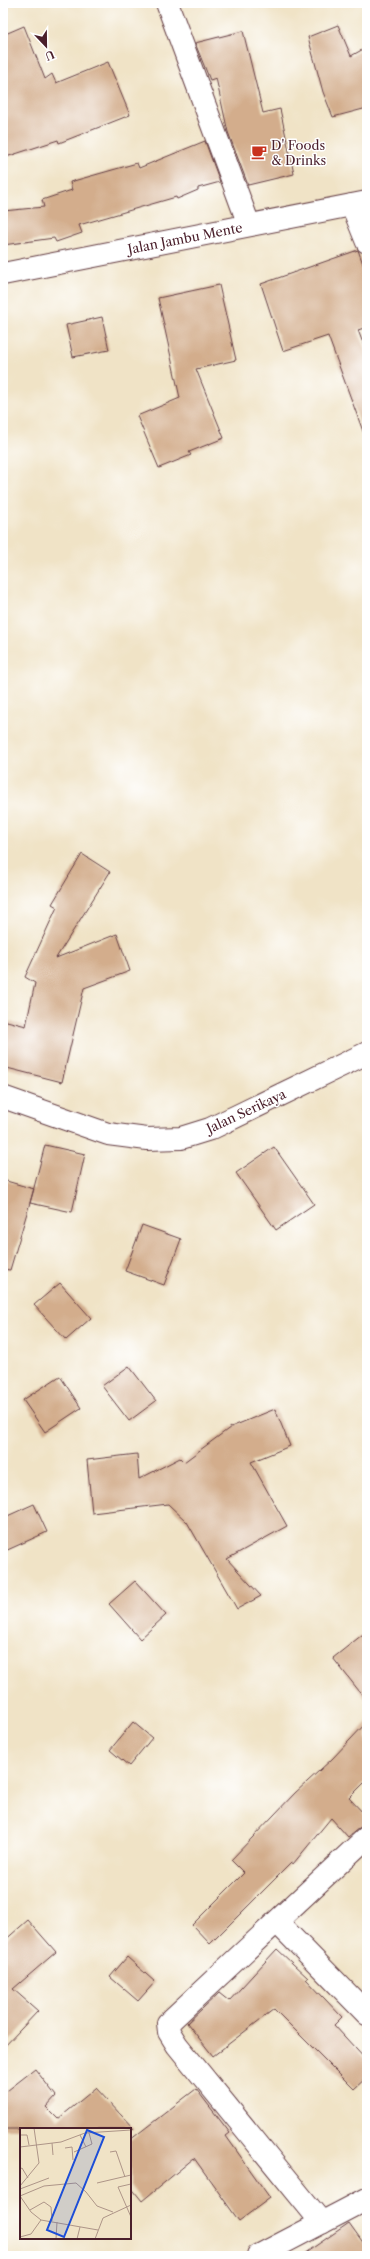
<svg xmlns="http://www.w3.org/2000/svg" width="370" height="2259" font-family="'Libre Caslon Text',serif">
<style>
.building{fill:#d3ad8c}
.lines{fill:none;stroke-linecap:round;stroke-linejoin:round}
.street-casing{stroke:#633c42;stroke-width:24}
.secondary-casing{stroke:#633c42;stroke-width:24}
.street{stroke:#fff;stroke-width:22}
.secondary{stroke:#fff;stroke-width:22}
.labels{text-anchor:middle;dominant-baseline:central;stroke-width:3;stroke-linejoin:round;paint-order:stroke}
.poi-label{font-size:13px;fill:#4a1f2b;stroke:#fff;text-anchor:start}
.street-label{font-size:13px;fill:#4a1f2b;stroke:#fff}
.inset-road{fill:none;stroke:#ae9588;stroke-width:1}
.view{fill:#1d4ed8;fill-opacity:0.15;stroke:#1d4ed8;stroke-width:2}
.inset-edge{fill:none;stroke:#4a1f2b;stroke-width:2}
</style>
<rect width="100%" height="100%" fill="#fff"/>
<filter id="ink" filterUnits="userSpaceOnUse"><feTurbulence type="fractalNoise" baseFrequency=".025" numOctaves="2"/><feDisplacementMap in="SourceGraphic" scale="8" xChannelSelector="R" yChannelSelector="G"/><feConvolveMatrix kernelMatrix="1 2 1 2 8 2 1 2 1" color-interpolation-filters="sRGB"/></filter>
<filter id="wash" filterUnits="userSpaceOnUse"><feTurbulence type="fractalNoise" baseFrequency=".012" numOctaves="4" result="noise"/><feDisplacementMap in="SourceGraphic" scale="16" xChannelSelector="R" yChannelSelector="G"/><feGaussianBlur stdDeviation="0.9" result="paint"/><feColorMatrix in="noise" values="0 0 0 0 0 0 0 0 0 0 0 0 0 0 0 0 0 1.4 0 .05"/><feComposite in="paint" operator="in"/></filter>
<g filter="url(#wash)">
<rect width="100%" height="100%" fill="#f0e3c6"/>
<g id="blocks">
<path class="building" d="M338,25L351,56L367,47V108L333,117L323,92L308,37Z
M24,26L45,79L52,74L56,83L108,62L130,115L59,143L58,140L3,158V35Z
M243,31L263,113L280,109L294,174L248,185L228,132L216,78L210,80L195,43Z
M205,141L220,182L198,188V190L177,199L176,197L79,225L82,233L56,242L54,238L3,245V211L44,207L42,200L72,190L70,182L137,163L139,168Z
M358,250L367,275V327L358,330L367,354V434H364L328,336L283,351L261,284Z
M219,285L236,360L196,369L224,438L189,452L191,455L159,468L137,416L180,398L158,298Z
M102,317L109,350L73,357L66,325Z
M82,854L110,872L56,958L117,934L130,971L84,988L62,1082L3,1067V1020L26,1026L35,983L25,977L57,907L52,904Z
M45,1145L85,1154L72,1212L30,1203Z
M274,1147L314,1204L276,1230L236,1173Z
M3,1180L34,1189L10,1270L3,1269Z
M142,1225L181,1239L164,1285L125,1271Z
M60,1283L91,1318L66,1340L34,1305Z
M129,1366L156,1401L129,1421L102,1386Z
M60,1376L81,1408L45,1432L23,1400Z
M275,1409L290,1446L251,1462L287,1526L227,1559L261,1596L237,1609L187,1522L168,1504L92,1513L87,1460L137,1454L139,1479L180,1458L184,1462L231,1427Z
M34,1504L47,1532L3,1552V1518Z
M135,1581L166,1615L140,1639L109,1604Z
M367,1631V1701L333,1658Z
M133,1722L152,1738L129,1766L110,1750Z
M367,1722V1780L349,1798L367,1817V1825L359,1828L348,1837L331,1818L293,1864L291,1863L210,1944L192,1925L244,1873L231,1860L295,1793L332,1759Z
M28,1920L56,1952L13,1989L38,2011L3,2048V1942Z
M277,1949L308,1978L306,1979L342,2017L334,2025L367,2061V2077L354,2089L274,2009L213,2056L187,2023L219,1993L229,2001Z
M127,1957L155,1982L138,2001L110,1977Z
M35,2069L56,2096L46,2107L58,2119L96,2088L134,2129H3V2094Z
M196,2089L230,2133L226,2136L270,2198L239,2221L194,2158L142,2201L130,2186V2140Z
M349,2223L367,2248V2256H301Z"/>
</g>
</g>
<g filter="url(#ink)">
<use href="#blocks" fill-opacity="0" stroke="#633c42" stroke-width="1"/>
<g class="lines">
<defs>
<path id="street" d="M167,3L249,225
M352,205L367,242
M3,1097L108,1134L147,1139L181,1138L210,1129L367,1053
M277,1922L367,2014
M322,2223L177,2045L169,2032L168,2023L367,1837
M258,2256L367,2199"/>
<path id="secondary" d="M3,274L367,202"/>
</defs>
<use href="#street" class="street-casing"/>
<use href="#secondary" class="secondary-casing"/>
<use href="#street" class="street"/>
<use href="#secondary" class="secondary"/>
</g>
</g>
<defs>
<symbol id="cafe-bare" viewBox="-9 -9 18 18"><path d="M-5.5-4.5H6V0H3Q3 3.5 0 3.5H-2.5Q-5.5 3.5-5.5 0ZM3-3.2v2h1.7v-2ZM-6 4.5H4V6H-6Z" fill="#c8321e" stroke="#fff" stroke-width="2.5" paint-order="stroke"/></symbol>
</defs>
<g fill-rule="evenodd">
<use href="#cafe-bare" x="248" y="141" width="22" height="22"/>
</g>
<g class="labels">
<g class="poi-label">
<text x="271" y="145">D' Foods<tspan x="271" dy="15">&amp; Drinks</tspan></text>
</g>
<g class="street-label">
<text transform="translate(185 238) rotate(-11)">Jalan Jambu Mente</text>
<text transform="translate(246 1111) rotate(-25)">Jalan Serikaya</text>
</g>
</g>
<g transform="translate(20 2128)">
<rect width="111" height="111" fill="#f0e3c6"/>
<path class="inset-road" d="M0,7H7L9,17M60,7L66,19M32,15L33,27M0,19L41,14L65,5L111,2M45,20L52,19L53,32M54,24L72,16L69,5M90,24L96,23L105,49M0,41L2,40L8,50M77,55L111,47M111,56L98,59L111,89M0,58L19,35L14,0M0,61L29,50M0,68L24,58L56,55L66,64L77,78L93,84M0,68L11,84L21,92L78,102M10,82L24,74L31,79L32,93M0,109L11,106L21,92M36,111L37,94M57,111L60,99M75,111L83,90L111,77"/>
<path class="view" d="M67,2L84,9L44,109L27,102Z"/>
<rect width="111" height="111" class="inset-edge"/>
</g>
<rect width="370" height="2259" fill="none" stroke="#fff" stroke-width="16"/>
<g transform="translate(46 46) rotate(158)" stroke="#ffffff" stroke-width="3" paint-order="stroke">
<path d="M0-3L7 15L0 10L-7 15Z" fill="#4a1f2b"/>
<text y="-6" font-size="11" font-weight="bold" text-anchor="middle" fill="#4a1f2b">U</text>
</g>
</svg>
